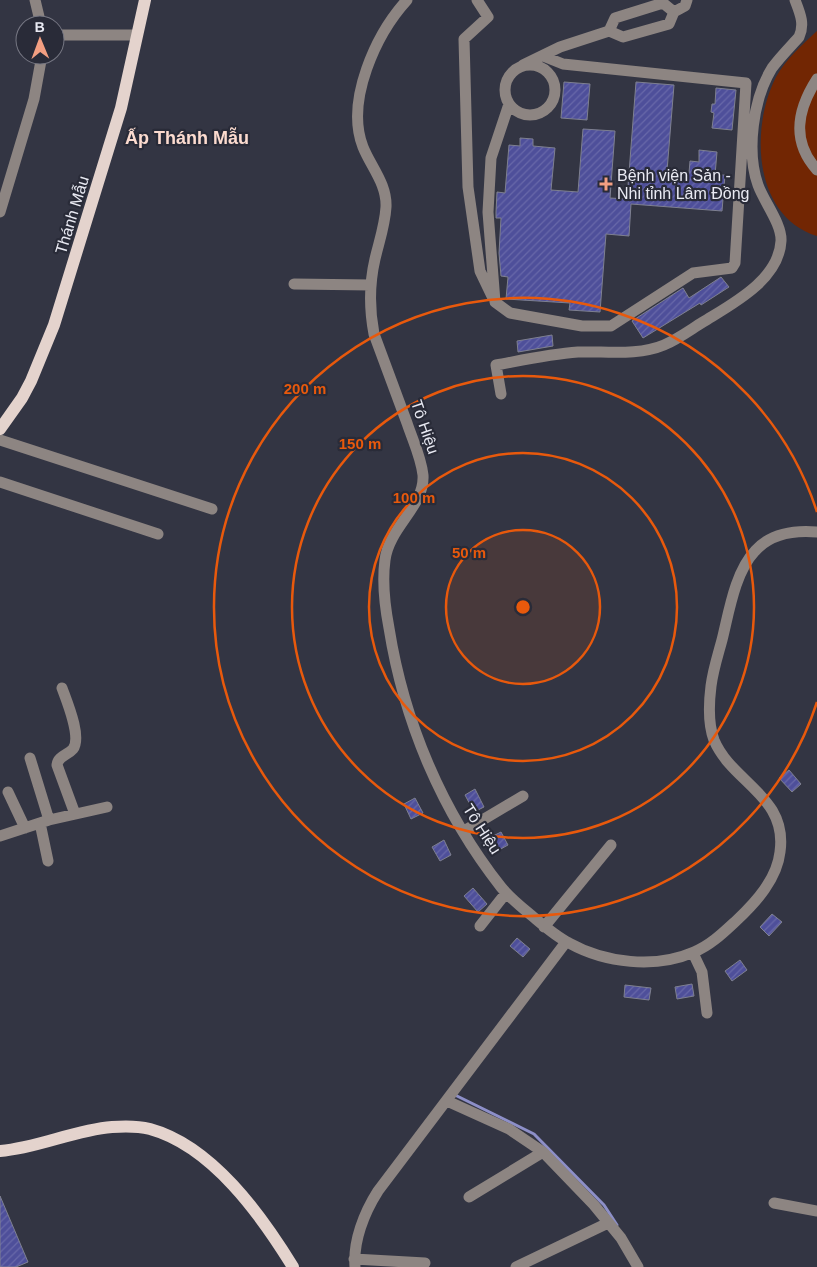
<svg xmlns="http://www.w3.org/2000/svg" width="817" height="1267" font-family="Arial,sans-serif">
<style>
.green{fill:#722603}
.lines{fill:none;stroke-linecap:round;stroke-linejoin:round}
.stream{stroke:#8d8fc8;stroke-width:3}
.building{fill:url(#building-hatch);stroke:#7e8090}
.minor{stroke:#8d8582;stroke-width:11}
.major{stroke:#e4d3cd;stroke-width:12}
.ring{fill:none;stroke:#e8590c;stroke-width:2.5}
.poi-dot{fill:#f39f82;stroke:#292b38;stroke-width:2}
.labels{text-anchor:middle;dominant-baseline:central;stroke-width:4.5;stroke-linejoin:round;paint-order:stroke}
.poi-label{font-size:16px;fill:#e9eaf3;stroke:#292b38;text-anchor:start}
.street-label{font-size:16px;fill:#e9eaf3;stroke:#292b38}
.neighbourhood-label{font-size:18px;font-weight:bold;fill:#fcdbcf;stroke:#292b38}
.centre{fill:#e8590c;stroke:#292b38;stroke-width:2.5}
.ring-label{font-size:15px;text-anchor:middle;font-weight:bold;fill:#e8590c;stroke:#292b38;stroke-width:4.5;stroke-linejoin:round;paint-order:stroke}
</style>
<defs>
<pattern id="building-hatch" width="6" height="6" patternUnits="userSpaceOnUse" patternTransform="scale(1.25)"><rect width="6" height="6" fill="#4e4f9a"/><path d="M-1 1l2-2M0 6l6-6M5 7l2-2" fill="none" stroke="#6868a9"/></pattern>
</defs>
<rect width="100%" height="100%" fill="#333543"/>
<path class="green" d="M817,31V236C753,216 750,128 776,77C786,59 802,45 817,31Z"/>
<g class="lines">
<path class="stream" d="M453,1094L534,1134L604,1205L617,1225"/>
</g>
<path class="building" d="M564,82L590,84L587,120L561,118Z
M636,82L674,85L667,171L689,173L690,161L699,162V150L717,152L715,175H725L722,211L631,204L629,236L606,234L600,312L569,310L570,303L506,299L508,277L501,276L499,253L501,218H496V212L497,192L505,193L509,145L520,146V138L533,139V146L555,148L551,190L578,192L583,129L615,131L610,198L627,199Z
M716,88L736,90L732,130L712,128L714,113L711,112L712,104H715Z
M721,277L729,287L701,305L700,303L643,338L632,321L683,288L689,298Z
M552,335L553,346L518,352L517,341Z
M789,770L801,784L792,792L779,778Z
M475,789L484,807L474,812L465,795Z
M415,798L423,813L411,819L404,804Z
M501,832L508,845L499,850L491,837Z
M444,840L451,855L440,861L432,847Z
M473,888L487,904L478,912L464,896Z
M772,914L782,922L769,936L760,927Z
M517,938L530,949L523,957L510,946Z
M740,960L747,970L732,981L725,971Z
M692,984L694,996L677,999L675,987Z
M625,985L651,988L649,1000L624,997Z
M0,1196L28,1262L16,1267H0Z"/>
<g class="lines">
<path class="minor" d="M35,0L41,25
M407,0C376,34 345,101 363,147C371,167 387,184 386,207C385,225 379,242 375,259C369,285 369,308 374,334C385,364 396,394 407,423C413,441 421,457 423,475C425,506 389,527 385,560C382,582 385,607 389,628C404,722 442,812 501,887C510,898 520,906 531,915C543,925 555,936 569,943C605,963 655,969 694,952C711,945 724,932 737,920C756,902 777,879 780,852C788,796 732,783 714,740C708,724 709,702 711,686C713,670 718,655 722,640C729,612 735,572 755,551C771,533 794,530 817,532
M477,0L488,17L464,39L468,187L480,271L492,296
M609,31L615,18L663,3L674,12
M55,35H137
M505 90a25 25 0 1 1 50 0a25 25 0 1 1-50 0Z
M523,65L560,47L609,31L623,37L669,24L674,12L685,6L687,0
M817,79C797,110 791,141 817,170
M509,104L491,158L488,212L495,302L510,313L582,326H611L693,273L732,268L735,263L746,83L563,64L543,56
M0,212L34,99L42,55
M294,284L371,285
M501,394L496,365C523,360 550,354 578,352C605,351 638,356 664,345C678,339 690,330 703,322C732,304 779,280 781,241C782,224 764,202 758,185C746,151 753,99 772,68C780,57 790,47 799,37C805,24 800,13 795,0
M0,440L212,509
M0,482L158,534
M62,688C67,702 82,737 73,749C68,755 58,756 57,765L75,814
M30,758L49,820
M8,792L25,828
M40,823L48,861
M464,831L523,796
M0,836L49,820L107,807
M480,926L506,893
M544,927L611,845
M693,953L702,972L707,1013
M447,1101L509,1129L543,1152L594,1205L621,1238L638,1267
M469,1197L543,1152
M774,1203L817,1211
M354,1259L425,1263
M355,1267C353,1241 364,1213 378,1191L566,942
M516,1267L608,1223"/>
<path class="major" d="M0,429L22,398L31,381L54,325L121,108L145,0
M0,1151C38,1148 74,1130 112,1127C124,1126 138,1126 150,1129C212,1146 261,1215 293,1267"/>
</g>
<circle cx="523" cy="607" r="77" fill="#e8590c" fill-opacity=".12"/>
<g class="ring">
<circle cx="523" cy="607" r="77"/>
<circle cx="523" cy="607" r="154"/>
<circle cx="523" cy="607" r="231"/>
<path d="M817 702A309 309 0 1 1 817 512"/>
</g>
<path class="poi-dot" d="M603.5 176.5h5v5h5v5h-5v5h-5v-5h-5v-5h5z"/>
<g class="labels">
<g class="poi-label">
<text x="617" y="175">Bệnh viện Sản -<tspan x="617" dy="18">Nhi tỉnh Lâm Đồng</tspan></text>
</g>
<g class="street-label">
<text transform="translate(72 215) rotate(-73)">Thánh Mẫu</text>
<text transform="translate(425 427) rotate(71)">Tô Hiệu</text>
<text transform="translate(482 829) rotate(57)">Tô Hiệu</text>
</g>
<g class="neighbourhood-label">
<text x="187" y="138">Ấp Thánh Mẫu</text>
</g>
</g>
<circle cx="523" cy="607" r="8" class="centre"/>
<g class="ring-label">
<text x="305" y="394">200 m</text>
<text x="360" y="449">150 m</text>
<text x="414" y="503">100 m</text>
<text x="469" y="558">50 m</text>
</g>
<g transform="translate(40 40) rotate(359)"><circle r="24" fill="#292b38" stroke="#767783"/>
<path d="M0-4L9 19L0 12L-9 19Z" fill="#f39f82"/>
<text y="-8" font-size="14" font-weight="bold" text-anchor="middle" fill="#e9eaf3">B</text>
</g>
</svg>
